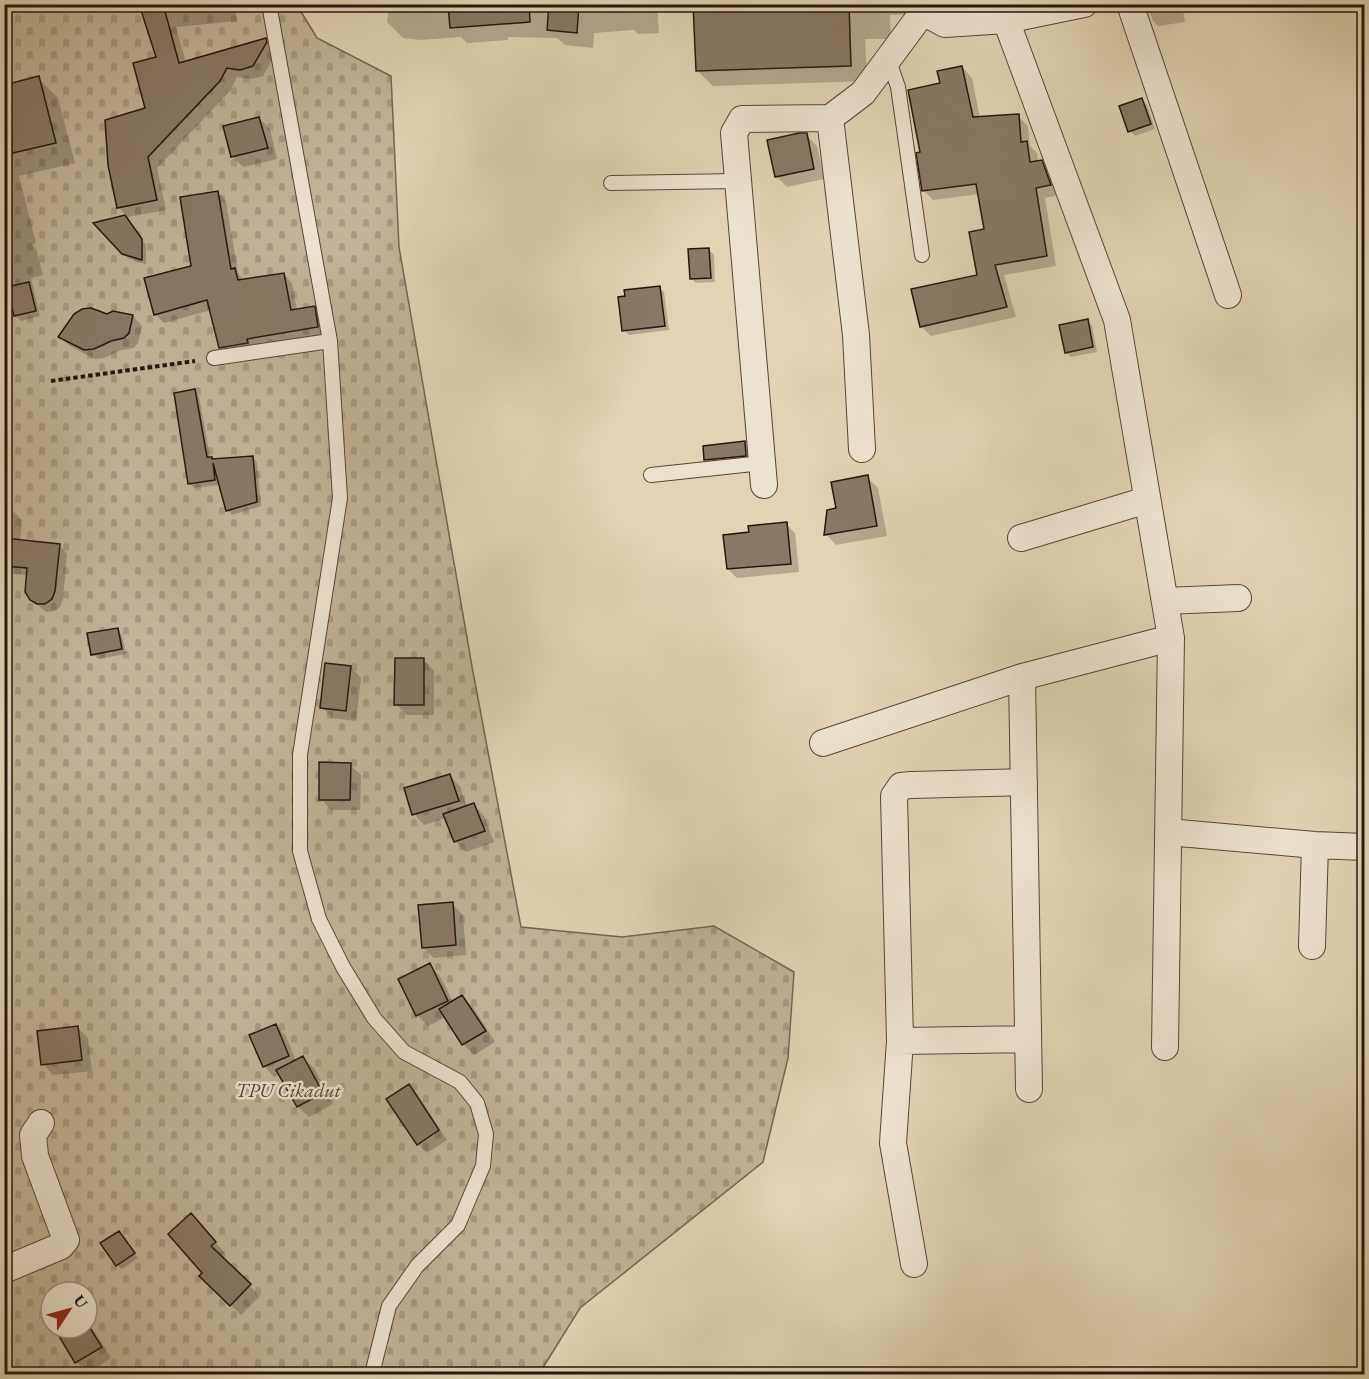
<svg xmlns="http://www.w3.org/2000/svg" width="1369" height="1379" font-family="'EB Garamond',serif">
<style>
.cemetery{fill:url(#cemetery-stones);stroke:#746552;stroke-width:1.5;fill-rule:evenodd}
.shadow{fill:#0003}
.building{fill:#887964;stroke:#27160e;stroke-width:1.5}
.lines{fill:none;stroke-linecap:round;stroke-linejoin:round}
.service-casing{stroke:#564637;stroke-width:16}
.minor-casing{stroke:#564637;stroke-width:28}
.path{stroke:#27160e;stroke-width:4;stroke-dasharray:4.5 3;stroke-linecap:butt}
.service{stroke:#ece3ce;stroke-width:14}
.minor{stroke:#ece3ce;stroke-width:26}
.labels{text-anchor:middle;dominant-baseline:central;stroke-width:5;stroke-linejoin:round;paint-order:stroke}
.park-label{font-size:20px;font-style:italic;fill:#554537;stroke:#ece3ce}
</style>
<defs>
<pattern id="cemetery-stones" width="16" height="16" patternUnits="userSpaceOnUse" patternTransform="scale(1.5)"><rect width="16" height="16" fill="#c1b497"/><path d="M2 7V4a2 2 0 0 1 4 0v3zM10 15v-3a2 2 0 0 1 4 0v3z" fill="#a69a81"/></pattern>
</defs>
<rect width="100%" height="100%" fill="#e1d4b3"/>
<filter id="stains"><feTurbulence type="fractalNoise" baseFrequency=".00333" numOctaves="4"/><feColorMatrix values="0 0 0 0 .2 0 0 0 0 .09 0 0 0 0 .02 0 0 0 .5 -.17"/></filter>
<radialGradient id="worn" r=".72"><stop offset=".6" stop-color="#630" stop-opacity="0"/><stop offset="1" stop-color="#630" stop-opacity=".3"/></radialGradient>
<path class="cemetery" d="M5,5H297L317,38L391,76L399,247L473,672L521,927L622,937L714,926L794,972L788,1058L763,1162L580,1308L539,1374H5ZM51,1292H87V1328H51Z"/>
<path class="shadow" d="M141,4H235L237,21L176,27L186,63L266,40L276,53L263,76L251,79L237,77L230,91L157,168L166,210L128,217L118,207L146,109L158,58Z
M389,4H657L659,33L638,34L634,30L594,33L593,48L565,45L557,38L508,37V40L467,43L461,37L420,40L403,38L387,22Z
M695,4H911L912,14L890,15L891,39H865L867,81L713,86L697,70Z
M949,4H979L955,10Z
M1147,4H1182L1185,22L1158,26L1153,21Z
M962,67L972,78L980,118L1018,116L1028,126L1030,146L1037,153L1038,162L1041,161L1051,171L1060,195L1045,198L1056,266L1004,275L1016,317L931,336L921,326L978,276L986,230L980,194L933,200L923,190L922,154L941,85Z
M38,78L58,98L75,163L19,176L36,243L32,245L36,249L43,275L31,278L40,316L21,321L16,316L8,282L4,283V86Z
M1142,100L1147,105L1155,129L1135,136L1130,131Z
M259,118L270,129L277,159L243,167L233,157L225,127Z
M806,135L817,146L824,179L787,187L776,176Z
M218,193L226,201L238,273L244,281L284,274L292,283L297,310L314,307L323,316L326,335L229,356L220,347L211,310L164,323L156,315L193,267Z
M130,224L146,245V264L129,259L123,253Z
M709,250L714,255L715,282L696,283L691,278Z
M659,287L664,292L669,330L629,335L624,330L627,297Z
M107,315L133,316L142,326L138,343L134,348L121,350L104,358L95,359L70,346L60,337Z
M1087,321L1092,326L1097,352L1071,357L1066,352Z
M194,391L199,396L210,457L214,461L252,457L257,462L261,506L232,515L228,510L220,485L194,488L189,483Z
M745,443L750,448L751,460L710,464L706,460Z
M867,477L878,488L887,536L836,545L826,534L838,510Z
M4,511L14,512L22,520L20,541L59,545L67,554L63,599L60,607L54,611L46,612L31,599L28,575L4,573Z
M786,524L795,533L799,572L737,578L728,569Z
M117,630L122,635L126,654L98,659L93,654Z
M424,660L434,671V715H407L396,704Z
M351,667L361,678L356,721L332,718L322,707Z
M350,765L361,775L360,810H331L321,799Z
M449,776L460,786L467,807L474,805L484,816L494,842L466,852L455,841L446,818L424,825L414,814Z
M452,904L463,915L466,955L434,958L423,947Z
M429,965L440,976L453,1002L462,997L473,1007L495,1042L474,1055L463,1044L446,1017L428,1026L417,1015Z
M276,1026L286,1036L296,1061L303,1058L314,1068L333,1104L309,1117L298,1107L280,1074L274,1077L264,1066Z
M77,1027L88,1038L92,1071L53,1075L43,1064Z
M409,1086L418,1095L447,1140L427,1153L418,1144Z
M201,1226L225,1253L220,1257L260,1296L241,1315L201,1276L204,1273Z
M119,1233L138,1258L122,1269L117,1265Z
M87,1322L93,1329L111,1358L99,1366L106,1374H69L82,1367L76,1362L67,1328H87Z"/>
<path class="building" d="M139,4H163L179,63L266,38L267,42L253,66L240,70L227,68L220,81L148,157L157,200L117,208L108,165L105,120L145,108L133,63L156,57Z
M448,4H529L530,22L450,28Z
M549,4H579L577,33L547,30Z
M693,4H849L851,66L696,71Z
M962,66L973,117L1019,114L1021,142L1027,141L1030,162L1042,160L1051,185L1036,188L1047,256L995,265L1007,307L920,327L911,289L977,275L969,232L984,229L976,184L922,191L916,153L920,152L908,90L940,83L937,71Z
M39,76L56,143L4,155V85Z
M1142,98L1151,124L1128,132L1119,106Z
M259,117L268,148L231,157L223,126Z
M799,133H807L814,169L775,177L767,140Z
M218,191L231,269L235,268L238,280L284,273L291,310L315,306L318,327L247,339L248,343L219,348L207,300L154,315L144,278L191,266L180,197Z
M125,215L142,239V260L122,254L93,223Z
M709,248L711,278L690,279L688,249Z
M29,282L36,311L14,316L7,287Z
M660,286L665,326L622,331L618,297L625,296L624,290Z
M91,308L107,314L113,311L133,315L129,333L124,338L111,341L94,349L84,350L58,337L74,314L82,309Z
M1088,319L1093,347L1065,353L1059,325Z
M195,389L207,457H212V459L253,456L257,502L226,511L213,463L215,480L188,484L174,393Z
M745,441L746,456L704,460L703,446Z
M868,475L877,526L824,535L827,510L836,508L831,482Z
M787,522L791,564L727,569L723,535L749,532L748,526Z
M4,538L60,544L55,591L52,599L45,604H37L30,600L25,592L27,568L4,566Z
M118,628L122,649L91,655L87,633Z
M395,658H424V705H394Z
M325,663L351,666L346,711L320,708Z
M319,762L351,763L350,800H319Z
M450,774L459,801L412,815L404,788Z
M474,803L485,831L454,842L443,814Z
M453,902L456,945L422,948L418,905Z
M430,963L448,1001L416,1016L398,979Z
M462,995L486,1031L462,1045L439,1009Z
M276,1024L289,1056L263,1067L249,1035Z
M78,1026L82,1060L41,1065L37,1031Z
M303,1056L323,1093L297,1107L276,1070Z
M409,1084L439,1130L417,1145L386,1099Z
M191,1213L216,1242L211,1246L251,1284L230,1306L199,1276L202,1273L168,1234Z
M119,1231L135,1253L116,1266L100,1243Z
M54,1328H90L102,1347L75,1363Z"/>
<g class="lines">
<defs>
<path id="service" d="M269,4L330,341L340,498L300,755V851L319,919L343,967L374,1018L404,1052L460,1082L477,1103L486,1134L483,1166L458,1225L417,1266L389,1306L372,1374
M888,58L898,87L922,255
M611,183L738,181
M214,358L330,341
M651,475L762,463"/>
<path id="minor" d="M924,4L923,12L945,24L1006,20L1084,4
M1130,4L1228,295
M1006,20L1117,320L1171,638L1165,1047
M830,118L856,335L862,449
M764,485L734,133L742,119L830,118L863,93L923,12
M1021,538L1147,500
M1165,601L1238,598
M1022,677L1029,1089
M823,743L1022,677L1171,638
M1024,782L911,785L901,786L894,796L900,1041L1028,1039
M1168,832L1315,845L1364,847
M1312,946L1315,845
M900,1041L893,1143L914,1264
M4,1270L61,1246L66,1240L35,1156L33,1135L41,1123"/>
</defs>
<use href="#service" class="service-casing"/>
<use href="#minor" class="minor-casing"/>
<path class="path" d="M51,381L195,361"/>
<use href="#service" class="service"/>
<use href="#minor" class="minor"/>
</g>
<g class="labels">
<g class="park-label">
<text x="288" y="1090">TPU Cikadut</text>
</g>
</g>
<rect width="1369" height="1379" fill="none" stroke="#e1d4b3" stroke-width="24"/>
<rect x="6" y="6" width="1357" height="1367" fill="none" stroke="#27160e" stroke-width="3"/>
<rect x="12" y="12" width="1345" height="1355" fill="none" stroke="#27160e" stroke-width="1.5"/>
<g transform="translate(69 1310) rotate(54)"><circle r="28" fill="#ece3ce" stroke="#9d9181" stroke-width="1.5"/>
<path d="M0-4.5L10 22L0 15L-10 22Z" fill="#8f2418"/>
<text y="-9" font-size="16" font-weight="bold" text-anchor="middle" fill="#27160e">U</text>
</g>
<rect width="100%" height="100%" filter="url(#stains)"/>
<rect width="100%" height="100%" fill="url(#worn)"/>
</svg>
